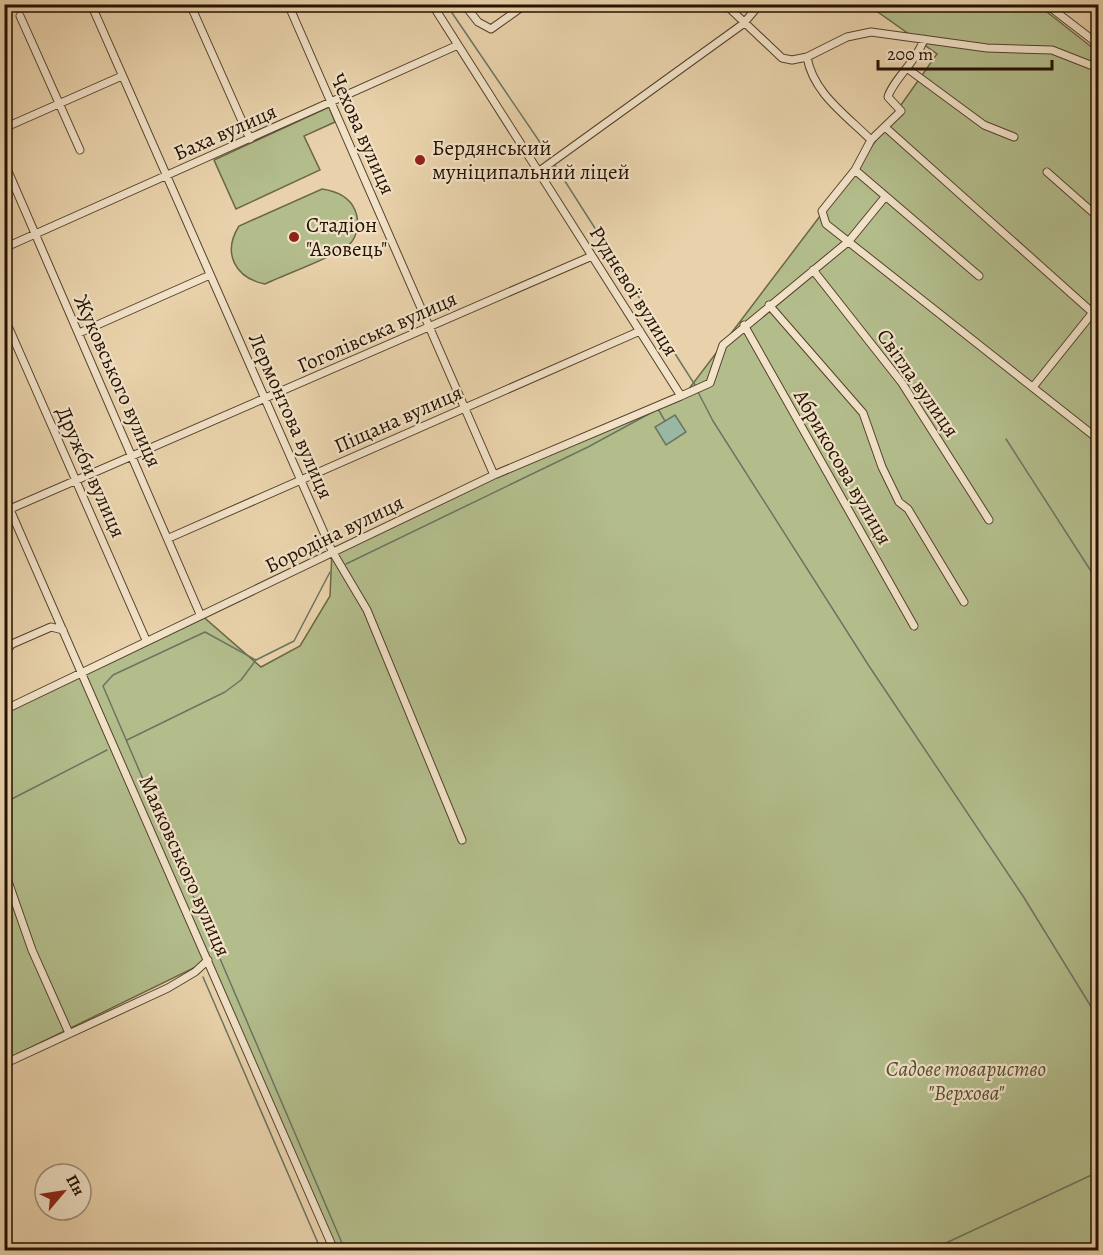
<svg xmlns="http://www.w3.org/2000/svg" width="1103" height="1255" font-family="Alegreya,serif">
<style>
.green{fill:#b3bd8c;stroke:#6c6746;stroke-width:1.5}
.water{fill:#99b8a4;stroke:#6a7562;stroke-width:1.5}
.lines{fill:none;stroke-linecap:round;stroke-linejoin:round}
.stream{stroke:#6a7562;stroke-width:1.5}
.street-casing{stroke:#55412b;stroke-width:9}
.street{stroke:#f1e2c8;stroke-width:7}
.poi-dot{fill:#8f2418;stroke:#f1e2c8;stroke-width:2}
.labels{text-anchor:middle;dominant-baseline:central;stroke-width:4.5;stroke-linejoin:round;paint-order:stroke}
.street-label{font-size:21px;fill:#241100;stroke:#f1e2c8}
.poi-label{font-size:21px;fill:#241100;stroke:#f1e2c8;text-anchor:start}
.park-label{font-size:21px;font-style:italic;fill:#564d31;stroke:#f1e2c8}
</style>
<rect width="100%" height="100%" fill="#e9d2ab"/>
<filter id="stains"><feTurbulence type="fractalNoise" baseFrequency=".00333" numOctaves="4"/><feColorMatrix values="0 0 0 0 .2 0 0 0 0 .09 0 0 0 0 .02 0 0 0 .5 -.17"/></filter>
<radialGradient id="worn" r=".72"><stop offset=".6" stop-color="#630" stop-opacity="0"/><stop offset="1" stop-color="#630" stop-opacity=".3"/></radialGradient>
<path class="green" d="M868,5H1038L1098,52V1250H336L82,673L200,614L261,667L300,646L330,596L332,551L494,475L682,398L855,170L937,54Z
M329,107L335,122L304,136L320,170L236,209L214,160Z
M322,189C336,191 349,196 355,210C360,221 358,236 349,245C339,255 281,276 265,284C235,278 222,253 239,226Z
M81,674L208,961L5,1060V711Z"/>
<path class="water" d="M675,415L686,432L666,445L655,427Z"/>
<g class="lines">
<path class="stream" d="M446,4L552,160
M554,164L695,385
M698,392L713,421L869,666L1023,896L1098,1018
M1006,439L1098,582
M346,564L588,447L658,409L665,421
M330,572L294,641L256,660L205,632L113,675L103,686L345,1250
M127,740L225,692L241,680L256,660
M4,803L107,750
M203,977L321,1250
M642,1248L644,1250
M931,1250L1098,1172"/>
<defs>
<path id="street" d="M91,4L332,551L367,610L462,840
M190,4L250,139
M288,4L494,475
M432,4L681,396L710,383L723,345L849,241L885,197
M464,4L478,22L491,29L526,4
M725,4L782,58L792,60L807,57
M1046,4L1098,44
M20,16L80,150
M924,39C917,61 892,81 888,97L901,111L871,140L855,170L822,211L826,224L1098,439
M908,69L984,125L1014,137
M885,127L1093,313
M4,128L122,76
M871,140C846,115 813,93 807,57L847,37L871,32L987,48L1052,50L1098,68
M4,162L200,614
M855,170L979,276
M538,172L743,24L760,4
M1047,172L1098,217
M4,248L458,45
M813,270L902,383L989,520
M769,305L863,413L882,467L899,502L908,509L964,602
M4,317L146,640
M744,325L914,626
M79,333L210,275
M1033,387L1098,306
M4,496L334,1250
M10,509L592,256
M169,538L640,331
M4,653L12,644L51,627L63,630
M4,710L494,475L681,396
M4,870L32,950L69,1033
M4,1064L168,988L195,972L208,960"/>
</defs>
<use href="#street" class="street-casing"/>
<use href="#street" class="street"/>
</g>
<g class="poi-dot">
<circle cx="420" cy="160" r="6"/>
<circle cx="294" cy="237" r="6"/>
</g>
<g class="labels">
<g class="street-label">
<text transform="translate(225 132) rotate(-24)">Баха вулиця</text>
<text transform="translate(363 134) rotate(66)">Чехова вулиця</text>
<text transform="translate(634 291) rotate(58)">Руднєвої вулиця</text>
<text transform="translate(377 332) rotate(-24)">Гоголівська вулиця</text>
<text transform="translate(118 381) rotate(66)">Жуковського вулиця</text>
<text transform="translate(918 383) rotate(55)">Світла вулиця</text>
<text transform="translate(291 416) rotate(66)">Лермонтова вулиця</text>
<text transform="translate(398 419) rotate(-24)">Піщана вулиця</text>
<text transform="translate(843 467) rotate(60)">Абрикосова вулиця</text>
<text transform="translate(91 472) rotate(66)">Дружби вулиця</text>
<text transform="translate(334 534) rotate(-26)">Бородіна вулиця</text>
<text transform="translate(185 866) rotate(66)">Маяковського вулиця</text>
</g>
<g class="poi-label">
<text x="432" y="148">Бердянський<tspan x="432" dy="24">муніципальний ліцей</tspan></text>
<text x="306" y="225">Стадіон<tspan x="306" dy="24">"Азовець"</tspan></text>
</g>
<g class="park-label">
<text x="966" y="1069">Садове товариство<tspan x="966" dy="24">"Верхова"</tspan></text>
</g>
</g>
<rect width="1103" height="1255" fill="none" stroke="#e9d2ab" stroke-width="24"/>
<rect x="6" y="6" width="1091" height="1243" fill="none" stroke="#241100" stroke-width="3"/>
<rect x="12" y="12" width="1079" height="1231" fill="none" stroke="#241100" stroke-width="1.5"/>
<g transform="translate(63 1192) rotate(61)"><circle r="28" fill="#f1e2c8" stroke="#9f8e78" stroke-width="1.5"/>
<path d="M0-4.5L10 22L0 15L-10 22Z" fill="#8f2418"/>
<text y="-9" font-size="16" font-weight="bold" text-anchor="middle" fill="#241100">Пн</text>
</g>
<path d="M878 60v9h174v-9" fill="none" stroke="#241100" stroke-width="3"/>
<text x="887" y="60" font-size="18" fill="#241100" stroke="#f1e2c8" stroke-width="4.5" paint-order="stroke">200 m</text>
<rect width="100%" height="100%" filter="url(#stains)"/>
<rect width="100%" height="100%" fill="url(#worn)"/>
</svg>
